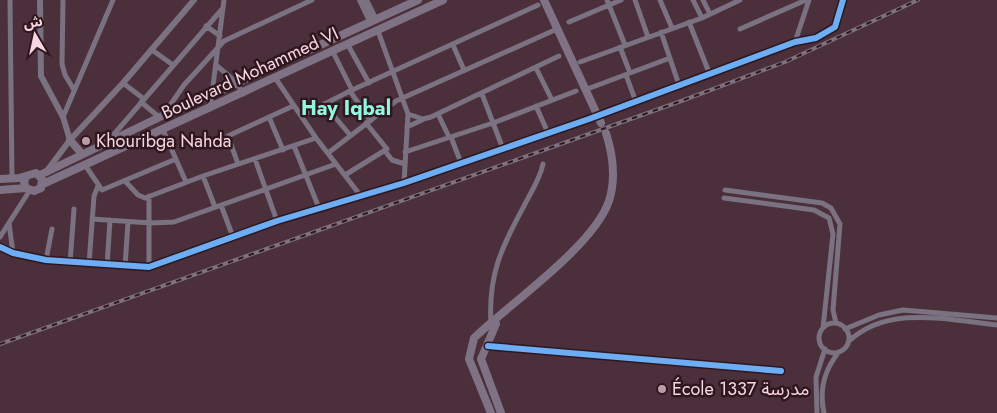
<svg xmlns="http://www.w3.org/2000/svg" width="997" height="413" font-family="Jost,'Noto Sans Arabic',sans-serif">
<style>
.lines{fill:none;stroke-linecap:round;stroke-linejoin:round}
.minor{stroke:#7a7181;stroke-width:5}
.tertiary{stroke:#7a7181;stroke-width:6}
.secondary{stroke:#7e7284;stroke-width:8}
.rail-casing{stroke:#7d717e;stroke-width:4}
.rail{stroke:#2e171f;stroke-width:2;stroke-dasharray:5.5;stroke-linecap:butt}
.minor-bridge{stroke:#7a7181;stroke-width:5}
.cycleway-casing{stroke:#2e171f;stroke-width:9}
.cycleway{stroke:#6dadf4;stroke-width:6}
.poi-dot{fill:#bb9ca7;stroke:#2e171f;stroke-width:2}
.labels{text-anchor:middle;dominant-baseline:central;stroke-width:5;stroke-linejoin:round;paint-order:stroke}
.street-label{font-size:18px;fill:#f8d6e1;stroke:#2e171f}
.poi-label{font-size:18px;fill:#f8d6e1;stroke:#2e171f;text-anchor:start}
.quarter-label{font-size:20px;font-weight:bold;fill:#93f7e0;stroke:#2e171f}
</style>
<rect width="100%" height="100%" fill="#4b303b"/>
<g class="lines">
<path class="minor" d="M10,0L12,179
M63,0L62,64L65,75L74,90
M607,0L625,45
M635,0L648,37
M660,0L672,28
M693,0L702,18
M703,0L710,14
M569,22L621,0
M689,22L710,75
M206,26L220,36
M740,29L806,0
M378,31L408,114L404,183
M661,32L679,85
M795,42L809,0
M348,45L369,83
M453,45L464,70
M620,47L630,73
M152,50L173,65
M333,52L352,90
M580,62L702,18L740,0
M216,65L237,83L243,94
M536,68L552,100
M626,75L636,102
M276,79L316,138L360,195
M123,83L144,99
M590,88L670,58
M350,91L370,120
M482,94L503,149
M141,102L159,117
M324,104L350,135
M536,106L548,133
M210,109L224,0
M164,114L184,85L224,41L312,0
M408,114L423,119L431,117L559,56
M438,114L449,137
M604,114L795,42L828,33L835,27L843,0
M301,116L350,91L538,5
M63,117L113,0
M269,117L283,150
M407,127L422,120
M163,130L186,182
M451,137L461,163
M109,140L223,8
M294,146L319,208
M385,151L392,160L405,164
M405,152L493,123L576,91
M328,153L396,101L557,29
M255,159L277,221
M238,164L228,136L293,106
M85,165L102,190L176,159
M345,175L387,149L366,123
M203,176L215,207
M125,181L138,195L145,198L203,176L316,138
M725,190L822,203L831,208L840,224L833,310L836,323
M724,198L814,210L829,218L833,234L823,328
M221,205L233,237
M92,219L151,223L174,222L336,164
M9,223L13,253
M0,237L30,190
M0,247L13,253L46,260L149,267L277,221L404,183L589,119
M46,260L52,229
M70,263L74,209
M89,264L94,196L98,186
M107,266L110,220
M125,267L128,222
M149,267V196
M819 338a15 15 0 1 1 30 0a15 15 0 1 1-30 0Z
M491,324C488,276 501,248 524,206C531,192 540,179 543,164
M845,329L879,315L903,310L997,318
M848,342C888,304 948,320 997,325
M488,346L781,371
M817,413L816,377L825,349
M824,413C819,390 824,370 839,352"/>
<path class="tertiary" d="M40,0L41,76L63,117L70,140L46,172
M360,0L370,21
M366,0L375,18
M70,140L123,83L194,0"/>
<path class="secondary" d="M544,0L601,123
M70,140L82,154
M40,175L164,115L211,95L418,0
M0,179L19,178L36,173L42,179L41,188L34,191L26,188L24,183L26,176
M43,184L443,0
M0,190L26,188
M496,324L481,359L501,413
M491,413L469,359L474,338C509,304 593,247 609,201C616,179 613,155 606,133"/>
<defs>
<path id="rail" d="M0,344L684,100L785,62L918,0"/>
</defs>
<use href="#rail" class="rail-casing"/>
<use href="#rail" class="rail"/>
<path class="minor-bridge" d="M589,119L604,114"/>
<defs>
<path id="cycleway" d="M0,247L13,253L46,260L149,267L277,221L404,183L589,119L795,42L816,38L835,27L843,0
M488,346L781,371"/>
</defs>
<use href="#cycleway" class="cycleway-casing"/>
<use href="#cycleway" class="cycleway"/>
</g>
<g class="poi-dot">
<circle cx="86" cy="141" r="5"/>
<circle cx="662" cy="389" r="5"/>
</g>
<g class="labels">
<g class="street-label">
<text transform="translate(250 73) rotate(-25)">Boulevard Mohammed VI</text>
</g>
<g class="poi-label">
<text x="96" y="141">Khouribga Nahda</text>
<text x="672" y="389">École مدرسة 1337</text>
</g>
<g class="quarter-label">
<text x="346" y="108">Hay Iqbal</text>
</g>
</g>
<g transform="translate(35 35) rotate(351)" stroke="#2e171f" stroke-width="4" paint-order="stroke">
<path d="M0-4L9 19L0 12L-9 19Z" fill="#f8d6e1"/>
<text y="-8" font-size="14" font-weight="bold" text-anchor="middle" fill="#f8d6e1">ش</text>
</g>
</svg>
